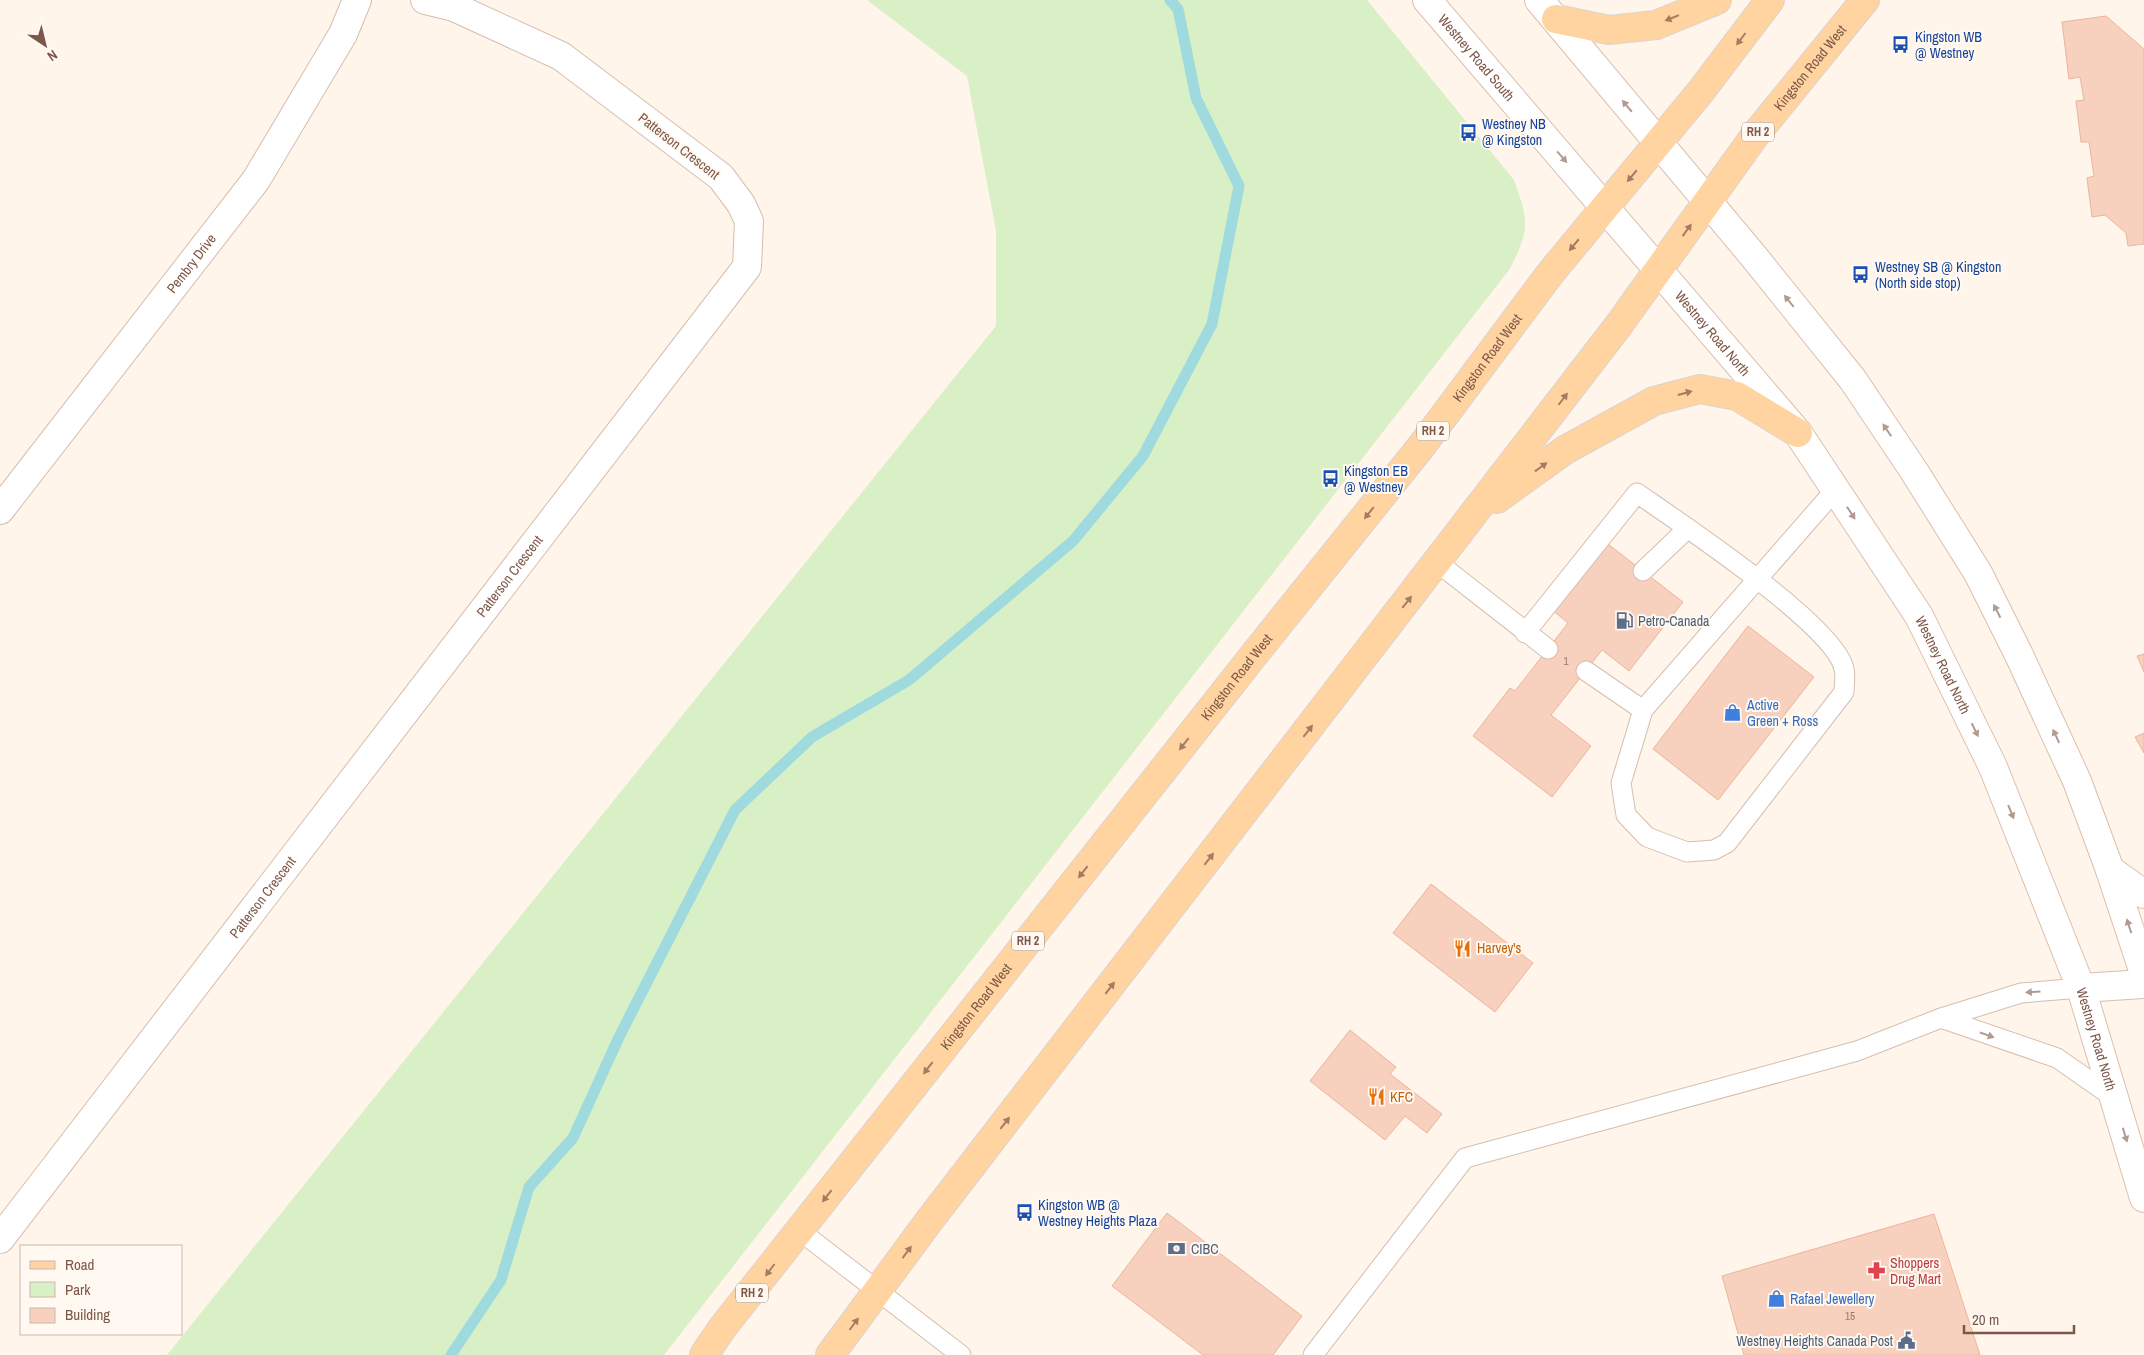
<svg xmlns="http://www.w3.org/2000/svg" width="2144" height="1355" font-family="'Archivo Narrow',sans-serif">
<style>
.green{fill:#d9efc5}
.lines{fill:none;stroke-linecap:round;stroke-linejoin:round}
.stream{stroke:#9fdadf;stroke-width:11}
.building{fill:#f8d0be;stroke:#ecb49c}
.lane-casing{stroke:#d6beaf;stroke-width:21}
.street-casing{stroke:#d6beaf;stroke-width:30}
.secondary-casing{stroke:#dbbfae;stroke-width:30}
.primary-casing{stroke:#ddd3cf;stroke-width:30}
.lane{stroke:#fff;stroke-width:19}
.street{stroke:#fff;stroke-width:28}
.secondary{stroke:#fff;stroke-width:28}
.primary{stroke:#ffd4a0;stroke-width:28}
.oneway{fill:#a57c62}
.oneway2{fill:#b29a91}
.labels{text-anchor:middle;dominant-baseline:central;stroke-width:4;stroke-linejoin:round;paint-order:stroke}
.number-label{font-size:11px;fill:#9c7566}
.shield{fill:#fff9f2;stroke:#a5887b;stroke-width:1}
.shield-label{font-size:12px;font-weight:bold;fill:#7e5748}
.transit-label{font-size:14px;fill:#164399;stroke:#fff9f2;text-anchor:start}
.street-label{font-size:14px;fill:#7e5748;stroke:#fff9f2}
.service-label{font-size:14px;fill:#4e5e75;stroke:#fff9f2;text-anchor:start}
.shop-label{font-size:14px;fill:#366cbe;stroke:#fff9f2;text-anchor:start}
.food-label{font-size:14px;fill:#c56008;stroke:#fff9f2;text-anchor:start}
.health-label{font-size:14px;fill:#be3a42;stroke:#fff9f2;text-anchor:start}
</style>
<rect width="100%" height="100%" fill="#fff5ea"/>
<path class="green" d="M867,0H1367L1514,180C1529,222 1530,230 1509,270L664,1355H167L996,326V231L967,76Z"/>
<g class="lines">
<path class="stream" d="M451,1355L501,1280L529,1187L573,1138L619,1037L735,810L812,737L909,680L1073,541L1143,456L1212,324L1239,186L1196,98L1178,9L1170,0"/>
</g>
<path class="building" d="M2106,16L2144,49V244L2128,246L2126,233L2105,215L2092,217L2087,178L2094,176L2089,142H2081L2076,101L2084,100L2080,77L2069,79L2062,22Z
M1604,541L1683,602L1629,671L1602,650L1551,715L1591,746L1552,797L1473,736L1510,688L1515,691L1568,623L1551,609Z
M1748,626L1814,677L1718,800L1653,749Z
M2144,654V672L2137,656Z
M2144,733V753L2135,737Z
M1431,884L1533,963L1495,1012L1393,933Z
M1350,1030L1396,1067L1390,1074L1442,1114L1427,1133L1405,1116L1385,1140L1310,1081Z
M1167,1213L1302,1316L1273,1355H1203L1112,1286Z
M1934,1214L1980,1355H1744L1722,1276Z"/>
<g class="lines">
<defs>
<path id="lane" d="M1438,563L1548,649
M1643,571L1688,528
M1525,633L1637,493C1677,521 1836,626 1844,669C1846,676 1844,685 1844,692L1727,843L1714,850L1687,852L1647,837L1626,815L1621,783L1643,710
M1586,671L1643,710L1836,489
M1941,1018L2057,1058L2113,1097
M800,1231L961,1355
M1313,1355L1465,1158L1857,1051L1941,1018L2021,993L2081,988"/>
<g id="street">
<path id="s1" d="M0,510L256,180L343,34L357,0"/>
<path d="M2110,870L2144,894"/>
<path d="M2081,988L2144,984"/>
<path id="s2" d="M0,1239L747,267L749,221L741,204L721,177L561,56L454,7L425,0"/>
</g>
<g id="secondary">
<path id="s3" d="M1427,0L1798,433L1919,616L1993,767L2081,988L2144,1198"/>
<path d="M1539,0L1755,258L1853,380L1914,471L1978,573L2019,655L2077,781L2110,870L2144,973"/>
</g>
<g id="primary">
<path d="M1556,19L1609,30L1656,25L1717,0"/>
<path d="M1497,499L1565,450L1654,401L1700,389L1737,396L1798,433"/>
<path id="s4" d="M704,1355L723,1327L1257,651L1420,448L1549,275L1701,91L1770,0"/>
<path id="s5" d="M830,1355L929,1221L1618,326L1756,134L1865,0"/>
</g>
</defs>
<use href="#lane" class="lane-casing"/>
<use href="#street" class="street-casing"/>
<use href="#secondary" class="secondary-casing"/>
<use href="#primary" class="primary-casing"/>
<use href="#lane" class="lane"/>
<use href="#street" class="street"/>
<use href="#secondary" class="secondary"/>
<use href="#primary" class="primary"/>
</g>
<defs><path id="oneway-solid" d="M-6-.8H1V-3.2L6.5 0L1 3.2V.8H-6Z" transform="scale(1.25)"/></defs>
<g class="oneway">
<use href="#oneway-solid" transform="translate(1672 18) rotate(158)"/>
<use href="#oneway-solid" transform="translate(1741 39) rotate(127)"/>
<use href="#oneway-solid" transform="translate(1632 176) rotate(130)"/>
<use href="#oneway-solid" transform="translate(1687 230) rotate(-54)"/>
<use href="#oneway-solid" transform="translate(1574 245) rotate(130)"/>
<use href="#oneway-solid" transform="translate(1685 393) rotate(-15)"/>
<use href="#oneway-solid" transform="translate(1563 399) rotate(-53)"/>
<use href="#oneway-solid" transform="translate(1541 467) rotate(-36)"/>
<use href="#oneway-solid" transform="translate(1369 513) rotate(129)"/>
<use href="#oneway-solid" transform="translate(1407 602) rotate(-52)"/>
<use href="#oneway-solid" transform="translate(1308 731) rotate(-52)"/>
<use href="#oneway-solid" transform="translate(1184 744) rotate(128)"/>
<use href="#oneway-solid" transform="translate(1209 859) rotate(-52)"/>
<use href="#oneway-solid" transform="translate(1083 872) rotate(128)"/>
<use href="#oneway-solid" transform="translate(1110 988) rotate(-52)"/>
<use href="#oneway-solid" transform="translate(928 1068) rotate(128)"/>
<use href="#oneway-solid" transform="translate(1005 1123) rotate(-52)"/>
<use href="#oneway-solid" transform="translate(827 1196) rotate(128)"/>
<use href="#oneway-solid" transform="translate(907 1252) rotate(-54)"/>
<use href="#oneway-solid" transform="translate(770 1270) rotate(127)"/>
<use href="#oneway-solid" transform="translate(854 1324) rotate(-53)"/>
</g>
<g class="oneway2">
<use href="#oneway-solid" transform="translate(1627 106) rotate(-130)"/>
<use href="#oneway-solid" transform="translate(1562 157) rotate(49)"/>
<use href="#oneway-solid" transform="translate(1789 301) rotate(-129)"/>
<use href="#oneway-solid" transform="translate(1887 430) rotate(-124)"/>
<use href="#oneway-solid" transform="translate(1851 513) rotate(57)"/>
<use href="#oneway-solid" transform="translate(1997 611) rotate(-117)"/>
<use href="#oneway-solid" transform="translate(1975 730) rotate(64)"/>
<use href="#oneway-solid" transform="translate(2056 736) rotate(-115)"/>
<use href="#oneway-solid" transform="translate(2011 812) rotate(68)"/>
<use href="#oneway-solid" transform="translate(2129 926) rotate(-108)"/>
<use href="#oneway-solid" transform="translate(2033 992) rotate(176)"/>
<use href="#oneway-solid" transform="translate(1987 1035) rotate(19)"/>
<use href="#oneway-solid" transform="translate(2125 1135) rotate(73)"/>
</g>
<defs>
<symbol id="bus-bare" viewBox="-9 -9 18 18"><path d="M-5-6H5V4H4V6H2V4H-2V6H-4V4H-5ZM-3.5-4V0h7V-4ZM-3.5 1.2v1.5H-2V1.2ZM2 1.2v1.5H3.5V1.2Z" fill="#1a4fb4" stroke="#fff9f2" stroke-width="2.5" paint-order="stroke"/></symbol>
<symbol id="fuel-bare" viewBox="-9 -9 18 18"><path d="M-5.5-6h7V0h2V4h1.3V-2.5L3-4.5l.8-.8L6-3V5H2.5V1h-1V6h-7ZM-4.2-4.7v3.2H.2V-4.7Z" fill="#5c6f8a" stroke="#fff9f2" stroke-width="2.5" paint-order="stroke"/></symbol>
<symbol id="shop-bare" viewBox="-9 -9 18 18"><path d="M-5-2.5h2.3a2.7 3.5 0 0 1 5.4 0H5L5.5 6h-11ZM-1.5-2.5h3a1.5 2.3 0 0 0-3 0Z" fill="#3f7fe0" stroke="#fff9f2" stroke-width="2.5" paint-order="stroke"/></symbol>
<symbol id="restaurant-bare" viewBox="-9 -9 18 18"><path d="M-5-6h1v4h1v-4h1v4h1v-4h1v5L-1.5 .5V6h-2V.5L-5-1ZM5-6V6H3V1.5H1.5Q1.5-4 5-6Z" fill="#e8710a" stroke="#fff9f2" stroke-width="2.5" paint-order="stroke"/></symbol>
<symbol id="bank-bare" viewBox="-9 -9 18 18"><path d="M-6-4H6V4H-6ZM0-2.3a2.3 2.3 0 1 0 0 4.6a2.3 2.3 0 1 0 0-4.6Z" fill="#5c6f8a" stroke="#fff9f2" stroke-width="2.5" paint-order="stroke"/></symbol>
<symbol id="pharmacy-bare" viewBox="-9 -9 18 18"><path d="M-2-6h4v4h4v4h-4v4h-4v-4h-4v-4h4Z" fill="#e0444e" stroke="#fff9f2" stroke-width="2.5" paint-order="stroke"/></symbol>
<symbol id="civic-bare" viewBox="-9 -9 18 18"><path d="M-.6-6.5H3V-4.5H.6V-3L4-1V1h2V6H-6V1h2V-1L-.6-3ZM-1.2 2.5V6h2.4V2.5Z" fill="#5c6f8a" stroke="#fff9f2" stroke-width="2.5" paint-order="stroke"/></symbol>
</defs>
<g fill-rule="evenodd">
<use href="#bus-bare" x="1888" y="32" width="25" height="25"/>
<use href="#bus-bare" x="1456" y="120" width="25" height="25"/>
<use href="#bus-bare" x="1848" y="262" width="25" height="25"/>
<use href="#bus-bare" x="1318" y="466" width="25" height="25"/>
<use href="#fuel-bare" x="1612" y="608" width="25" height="25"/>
<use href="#shop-bare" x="1720" y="700" width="25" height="25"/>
<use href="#restaurant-bare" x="1450" y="936" width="25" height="25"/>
<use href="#restaurant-bare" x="1364" y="1084" width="25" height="25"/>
<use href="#bus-bare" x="1012" y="1200" width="25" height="25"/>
<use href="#bank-bare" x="1164" y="1236" width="25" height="25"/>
<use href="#pharmacy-bare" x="1864" y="1258" width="25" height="25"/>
<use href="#shop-bare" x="1764" y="1286" width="25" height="25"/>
<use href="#civic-bare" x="1894" y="1328" width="25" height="25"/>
</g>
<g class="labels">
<g class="number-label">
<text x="1566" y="661">1</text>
<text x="1850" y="1316">15</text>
</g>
<g class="shield">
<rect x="1742" y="122.5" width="32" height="19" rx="4"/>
<rect x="1417" y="421.5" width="32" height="19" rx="4"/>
<rect x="1012" y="931.5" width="32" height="19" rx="4"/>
<rect x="736" y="1283.5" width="32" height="19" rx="4"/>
</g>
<g class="shield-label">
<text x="1758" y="132">RH 2</text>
<text x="1433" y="431">RH 2</text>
<text x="1028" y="941">RH 2</text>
<text x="752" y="1293">RH 2</text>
</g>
<g class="transit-label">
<text x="1915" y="37">Kingston WB<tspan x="1915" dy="16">@ Westney</tspan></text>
<text x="1482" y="124">Westney NB<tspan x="1482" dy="16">@ Kingston</tspan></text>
<text x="1875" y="267">Westney SB @ Kingston<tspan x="1875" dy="16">(North side stop)</tspan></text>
<text x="1344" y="471">Kingston EB<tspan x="1344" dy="16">@ Westney</tspan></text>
<text x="1038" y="1205">Kingston WB @<tspan x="1038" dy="16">Westney Heights Plaza</tspan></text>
</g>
<g class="street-label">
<text stroke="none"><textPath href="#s3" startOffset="76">Westney Road South</textPath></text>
<text stroke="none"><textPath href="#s5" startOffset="1618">Kingston Road West</textPath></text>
<text transform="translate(679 146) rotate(38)">Patterson Crescent</text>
<text stroke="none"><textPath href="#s1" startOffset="312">Pembry Drive</textPath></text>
<text stroke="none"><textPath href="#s3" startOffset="439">Westney Road North</textPath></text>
<text stroke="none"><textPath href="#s4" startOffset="1268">Kingston Road West</textPath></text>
<text stroke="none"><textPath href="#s2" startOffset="836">Patterson Crescent</textPath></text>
<text stroke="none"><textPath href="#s3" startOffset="844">Westney Road North</textPath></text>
<text stroke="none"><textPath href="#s4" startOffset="862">Kingston Road West</textPath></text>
<text stroke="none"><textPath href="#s2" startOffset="431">Patterson Crescent</textPath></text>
<text stroke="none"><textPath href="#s4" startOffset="442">Kingston Road West</textPath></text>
<text stroke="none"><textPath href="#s3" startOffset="1249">Westney Road North</textPath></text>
</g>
<g class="service-label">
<text x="1638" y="621">Petro-Canada</text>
<text x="1191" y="1249">CIBC</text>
<text x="1893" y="1341" text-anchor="end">Westney Heights Canada Post</text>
</g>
<g class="shop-label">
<text x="1747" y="705">Active<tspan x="1747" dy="16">Green + Ross</tspan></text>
<text x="1790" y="1299">Rafael Jewellery</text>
</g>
<g class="food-label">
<text x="1477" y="948">Harvey's</text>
<text x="1390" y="1097">KFC</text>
</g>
<g class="health-label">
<text x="1890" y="1263">Shoppers<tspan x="1890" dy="16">Drug Mart</tspan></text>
</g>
</g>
<rect x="20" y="1245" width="162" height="90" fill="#fff9f2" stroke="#cbb8ae"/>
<rect x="30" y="1261" width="25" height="8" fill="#ffd4a0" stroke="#cbb8ae"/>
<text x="65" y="1270" font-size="15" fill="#7e5748">Road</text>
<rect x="30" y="1282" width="25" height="15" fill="#d9efc5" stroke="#cbb8ae"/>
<text x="65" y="1295" font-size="15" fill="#7e5748">Park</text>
<rect x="30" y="1308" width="25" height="15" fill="#f8d0be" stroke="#cbb8ae"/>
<text x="65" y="1320" font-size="15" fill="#7e5748">Building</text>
<g transform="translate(45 45) rotate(145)" stroke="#fff9f2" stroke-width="4" paint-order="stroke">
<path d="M0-4L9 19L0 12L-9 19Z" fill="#7e5748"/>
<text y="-8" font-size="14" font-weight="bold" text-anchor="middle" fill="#7e5748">N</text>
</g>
<path d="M1964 1325v8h110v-8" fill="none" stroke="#7e5748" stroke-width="2.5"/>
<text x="1972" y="1325" font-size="15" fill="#7e5748" stroke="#fff9f2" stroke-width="4" paint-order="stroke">20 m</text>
</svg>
